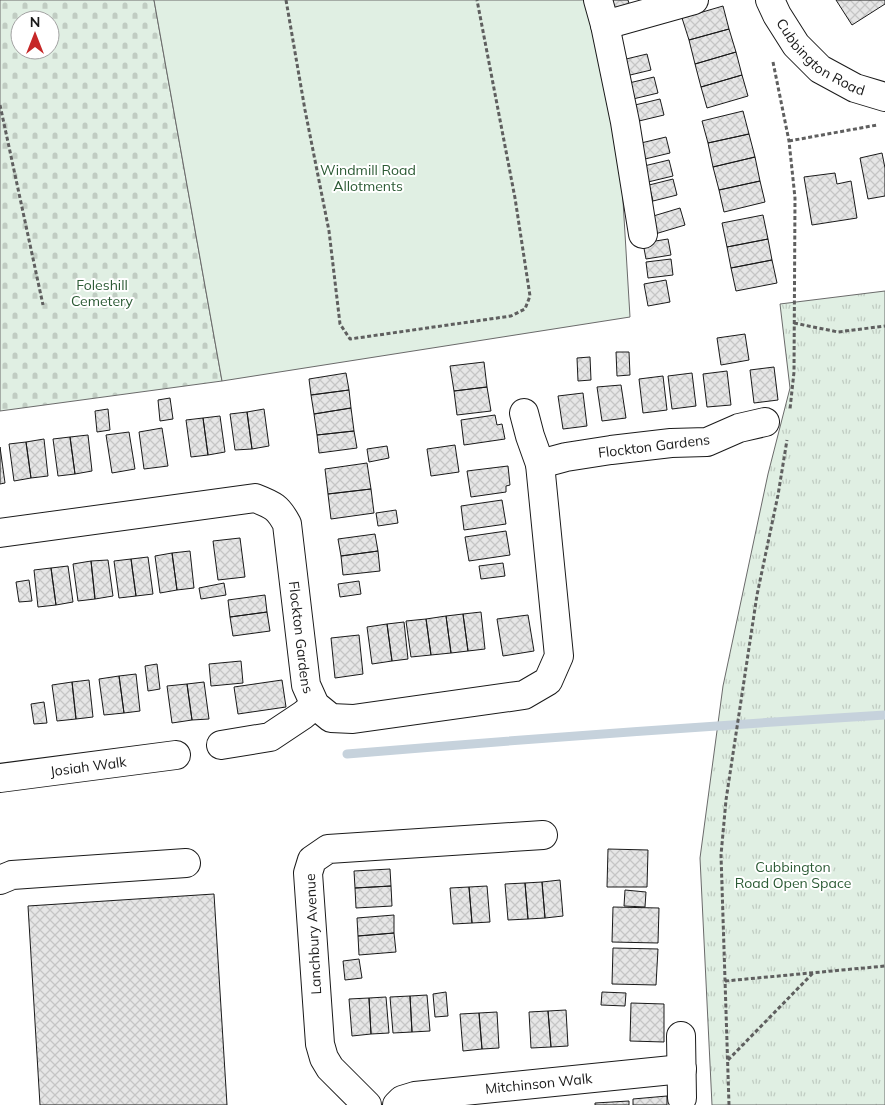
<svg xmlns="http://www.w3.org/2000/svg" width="885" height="1105" font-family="Mulish,sans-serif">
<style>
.cemetery{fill:url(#cemetery-stones);stroke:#6a6a6a;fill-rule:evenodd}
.park{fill:url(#park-tufts);stroke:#6a6a6a}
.garden{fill:#e0efe3;stroke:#6a6a6a}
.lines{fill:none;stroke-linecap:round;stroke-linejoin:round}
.stream{stroke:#c6d2dc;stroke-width:9}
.building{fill:url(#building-cross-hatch);stroke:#1a1a1a}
.minor-casing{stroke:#1a1a1a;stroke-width:30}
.path{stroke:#5f5f5f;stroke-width:3;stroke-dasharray:4 2.5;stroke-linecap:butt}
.minor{stroke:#fff;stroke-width:28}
.labels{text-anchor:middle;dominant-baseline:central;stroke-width:4;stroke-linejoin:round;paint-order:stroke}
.street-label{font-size:14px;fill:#1a1a1a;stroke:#fff}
.park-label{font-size:14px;fill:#2b5a34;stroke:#fff}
</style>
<defs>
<pattern id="cemetery-stones" width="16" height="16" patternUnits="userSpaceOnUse" patternTransform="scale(1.25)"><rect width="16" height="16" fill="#e0efe3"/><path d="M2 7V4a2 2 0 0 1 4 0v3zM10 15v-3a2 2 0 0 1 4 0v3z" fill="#c0ccc2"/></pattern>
<pattern id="park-tufts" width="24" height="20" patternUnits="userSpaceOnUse" patternTransform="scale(1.25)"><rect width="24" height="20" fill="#e0efe3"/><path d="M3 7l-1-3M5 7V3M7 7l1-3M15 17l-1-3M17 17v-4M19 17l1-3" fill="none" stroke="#c0ccc2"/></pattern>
<pattern id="building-cross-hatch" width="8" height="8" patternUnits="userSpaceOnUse" patternTransform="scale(1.25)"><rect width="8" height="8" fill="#e6e6e6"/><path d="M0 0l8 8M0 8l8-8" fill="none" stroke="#c5c5c5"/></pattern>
</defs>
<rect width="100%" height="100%" fill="#fff"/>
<path class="cemetery" d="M0,0H154L222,381L0,411ZM20,20H50V50H20Z"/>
<path class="park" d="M885,291V1105H712L700,858L723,686L768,474L790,388L780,304Z"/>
<path class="garden" d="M154,0H587L599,45L622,184L630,317L222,381Z"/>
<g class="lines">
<path class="stream" d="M347,754C526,739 706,726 885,715"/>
</g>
<path class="building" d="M608,0H628L632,13L612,18Z
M836,0H885V4L852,25Z
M723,6L729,29L689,40L682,18Z
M729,29L736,52L695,64L689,40Z
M736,52L742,75L701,87L695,64Z
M647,54L651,70L626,76L622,60Z
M742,75L748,96L707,108L701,87Z
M654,77L658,93L633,99L629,83Z
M660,99L664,115L639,121L635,105Z
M743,111L749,134L708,143L702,121Z
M749,134L755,157L713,167L708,143Z
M666,137L670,153L645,159L641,143Z
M882,153L885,168V196L868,199L860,158Z
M755,157L760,181L719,190L713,167Z
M669,160L673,176L648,182L644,166Z
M835,173L837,184L851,181L857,218L812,225L804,177Z
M673,179L677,195L653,201L649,185Z
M760,181L765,202L724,212L719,190Z
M680,208L685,225L655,234L650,217Z
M763,215L768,239L727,247L722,223Z
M668,239L671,255L646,259L643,243Z
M768,239L772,260L731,268L727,247Z
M671,259L673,275L648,278L646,262Z
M772,260L777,283L736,291L731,268Z
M666,280L670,302L648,306L644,284Z
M745,334L749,360L721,365L717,338Z
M616,352H629L630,375L617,376Z
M590,357L591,380L578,381L577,358Z
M484,362L487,387L454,391L450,366Z
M774,367L778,400L754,403L750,370Z
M727,371L731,405L707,407L703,374Z
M346,373L349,390L311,395L309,379Z
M692,373L696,406L672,409L668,376Z
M663,376L667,410L643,413L639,379Z
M621,385L626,418L602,421L597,387Z
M487,387L491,411L457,415L454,391Z
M349,390L351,408L314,414L311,395Z
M583,393L587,426L563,429L558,396Z
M170,398L173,419L160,421L158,400Z
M351,408L354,431L317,435L314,414Z
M108,409L110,430L97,432L95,411Z
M264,409L269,446L252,449L247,412Z
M247,412L252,449L235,450L230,414Z
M495,415L497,425L502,424L505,439L464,445L461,420Z
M220,416L225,452L208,455L203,418Z
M203,418L208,455L191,457L186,420Z
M162,428L168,466L144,469L139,432Z
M354,431L357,448L319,453L317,435Z
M129,432L135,469L112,473L106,435Z
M88,435L92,471L75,474L70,437Z
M70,437L75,474L58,476L53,439Z
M44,439L48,476L31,478L26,442Z
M26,442L31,478L14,481L9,444Z
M455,445L459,472L431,476L427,449Z
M387,446L389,458L369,462L367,449Z
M0,447L5,483L0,484Z
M367,463L371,489L328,494L325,469Z
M508,466L510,485L506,486V492L471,497L467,471Z
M371,489L374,513L331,519L328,494Z
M502,500L506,524L464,530L461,506Z
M396,510L398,523L378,526L376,513Z
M506,531L510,555L469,561L465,537Z
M375,534L378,551L341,556L338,539Z
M240,538L245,577L218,580L213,541Z
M190,551L194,588L177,590L172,553Z
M378,551L380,571L343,575L341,556Z
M172,553L177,590L160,593L155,556Z
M148,557L153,594L136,596L131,559Z
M131,559L136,596L119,598L114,561Z
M108,560L113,596L95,599L91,561Z
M91,561L95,599L78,601L73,564Z
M503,563L505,576L481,579L479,566Z
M68,566L73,602L56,605L51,568Z
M51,568L56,605L38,607L34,570Z
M29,580L32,601L19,602L16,582Z
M359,581L361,594L340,597L338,584Z
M224,583L226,595L201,599L199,588Z
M265,595L267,612L230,617L228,600Z
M267,612L270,631L233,636L230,617Z
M481,612L485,649L468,651L463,614Z
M463,614L468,651L451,653L446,616Z
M528,615L534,651L503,656L497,619Z
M446,616L451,653L431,655L426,619Z
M426,619L431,655L411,657L406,621Z
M404,622L408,659L392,661L387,624Z
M387,624L392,661L372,664L367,627Z
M359,635L363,674L335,678L331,638Z
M241,661L243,683L211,686L209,664Z
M157,664L160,689L148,691L145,666Z
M136,674L140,711L124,713L119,676Z
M119,676L124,713L104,715L99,679Z
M89,680L93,717L76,719L72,682Z
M282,680L286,707L238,714L234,687Z
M72,682L76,719L57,721L52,685Z
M204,682L209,719L192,720L187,684Z
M187,684L192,720L172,723L167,686Z
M44,702L47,723L34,724L31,704Z
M608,849L648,850L647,887H607Z
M390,869L391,886L355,888L354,871Z
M560,880L563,916L545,918L542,882Z
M542,882L545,918L528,919L525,883Z
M525,883L528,919L508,920L505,884Z
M391,886L392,906L356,908L355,888Z
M487,886L490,922L472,923L469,887Z
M469,887L472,923L453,924L450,888Z
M625,890L646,892L645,907L624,906Z
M214,894L227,1105H40L28,906Z
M613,907L659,908L658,943L612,942Z
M394,915V933L358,936L357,918Z
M394,933L396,952L359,955L358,936Z
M613,948L658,949L656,985L612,984Z
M359,959L362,978L345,980L343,961Z
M446,992L448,1016L435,1017L433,994Z
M602,992L626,993L625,1006L601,1005Z
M427,995L430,1031L412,1032L410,996Z
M410,996L412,1032L393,1033L390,997Z
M386,997L389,1033L371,1034L369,998Z
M369,998L371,1034L352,1036L349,999Z
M631,1003L664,1004V1042L630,1041Z
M566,1010L568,1046L551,1047L548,1011Z
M548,1011L551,1047L531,1048L529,1012Z
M497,1012L499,1048L482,1049L479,1013Z
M479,1013L482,1049L463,1051L460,1014Z
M667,1096V1105H633V1099Z
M629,1101V1105H595V1103Z"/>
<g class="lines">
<defs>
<g id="minor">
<path d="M598,0L605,25L694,0"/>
<path id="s1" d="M770,0L777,15L796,45L820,69L855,88L885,97"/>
<path d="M605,25L625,122L643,234"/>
<path d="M540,464L566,457L611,450L671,443L707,442L739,428L765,422"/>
<path id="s2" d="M0,533L255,498C273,505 278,507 287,524L306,685L315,705L331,718L353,719L524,695L548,681L559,656L540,464L530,436L524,413"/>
<path d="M221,745L270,737L303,715L315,705"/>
<path id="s3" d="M0,778L176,755"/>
<path d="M0,880L12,875L186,863"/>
<path d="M681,1036L682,1098"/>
<path d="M367,1105L330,1068L324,1058L320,1044L308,873L312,860L328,849L543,835"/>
<path id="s4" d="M397,1105L402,1100L415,1096L682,1069"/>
</g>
</defs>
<use href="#minor" class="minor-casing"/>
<path class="path" d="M286,0L305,110L329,231L340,324L350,339L511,316L525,309L530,296L515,198L477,0
M773,62L789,141L795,198L794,372L790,409
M0,105L43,305
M789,141L877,125
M794,323L838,332L885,326
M725,981L885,966
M728,1060L813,973
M729,1105L721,855L726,800L757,595L778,495L787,440"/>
<use href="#minor" class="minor"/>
</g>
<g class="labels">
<g class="street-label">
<text stroke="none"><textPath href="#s1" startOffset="79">Cubbington Road</textPath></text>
<text transform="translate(654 446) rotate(-7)">Flockton Gardens</text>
<text stroke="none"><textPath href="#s2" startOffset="414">Flockton Gardens</textPath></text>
<text stroke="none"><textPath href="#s3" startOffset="89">Josiah Walk</textPath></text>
<text transform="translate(313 934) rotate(-93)">Lanchbury Avenue</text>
<text stroke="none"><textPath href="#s4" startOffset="145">Mitchinson Walk</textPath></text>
</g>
<g class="park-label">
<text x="368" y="170">Windmill Road<tspan x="368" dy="16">Allotments</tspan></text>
<text x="102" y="285">Foleshill<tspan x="102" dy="16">Cemetery</tspan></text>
<text x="793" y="867">Cubbington<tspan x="793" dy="16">Road Open Space</tspan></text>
</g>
</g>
<g transform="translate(35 35)"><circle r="24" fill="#ffffff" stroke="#a3a3a3"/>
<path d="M0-4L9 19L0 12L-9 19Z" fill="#c62828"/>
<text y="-8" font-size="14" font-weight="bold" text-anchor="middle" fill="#1a1a1a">N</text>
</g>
</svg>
